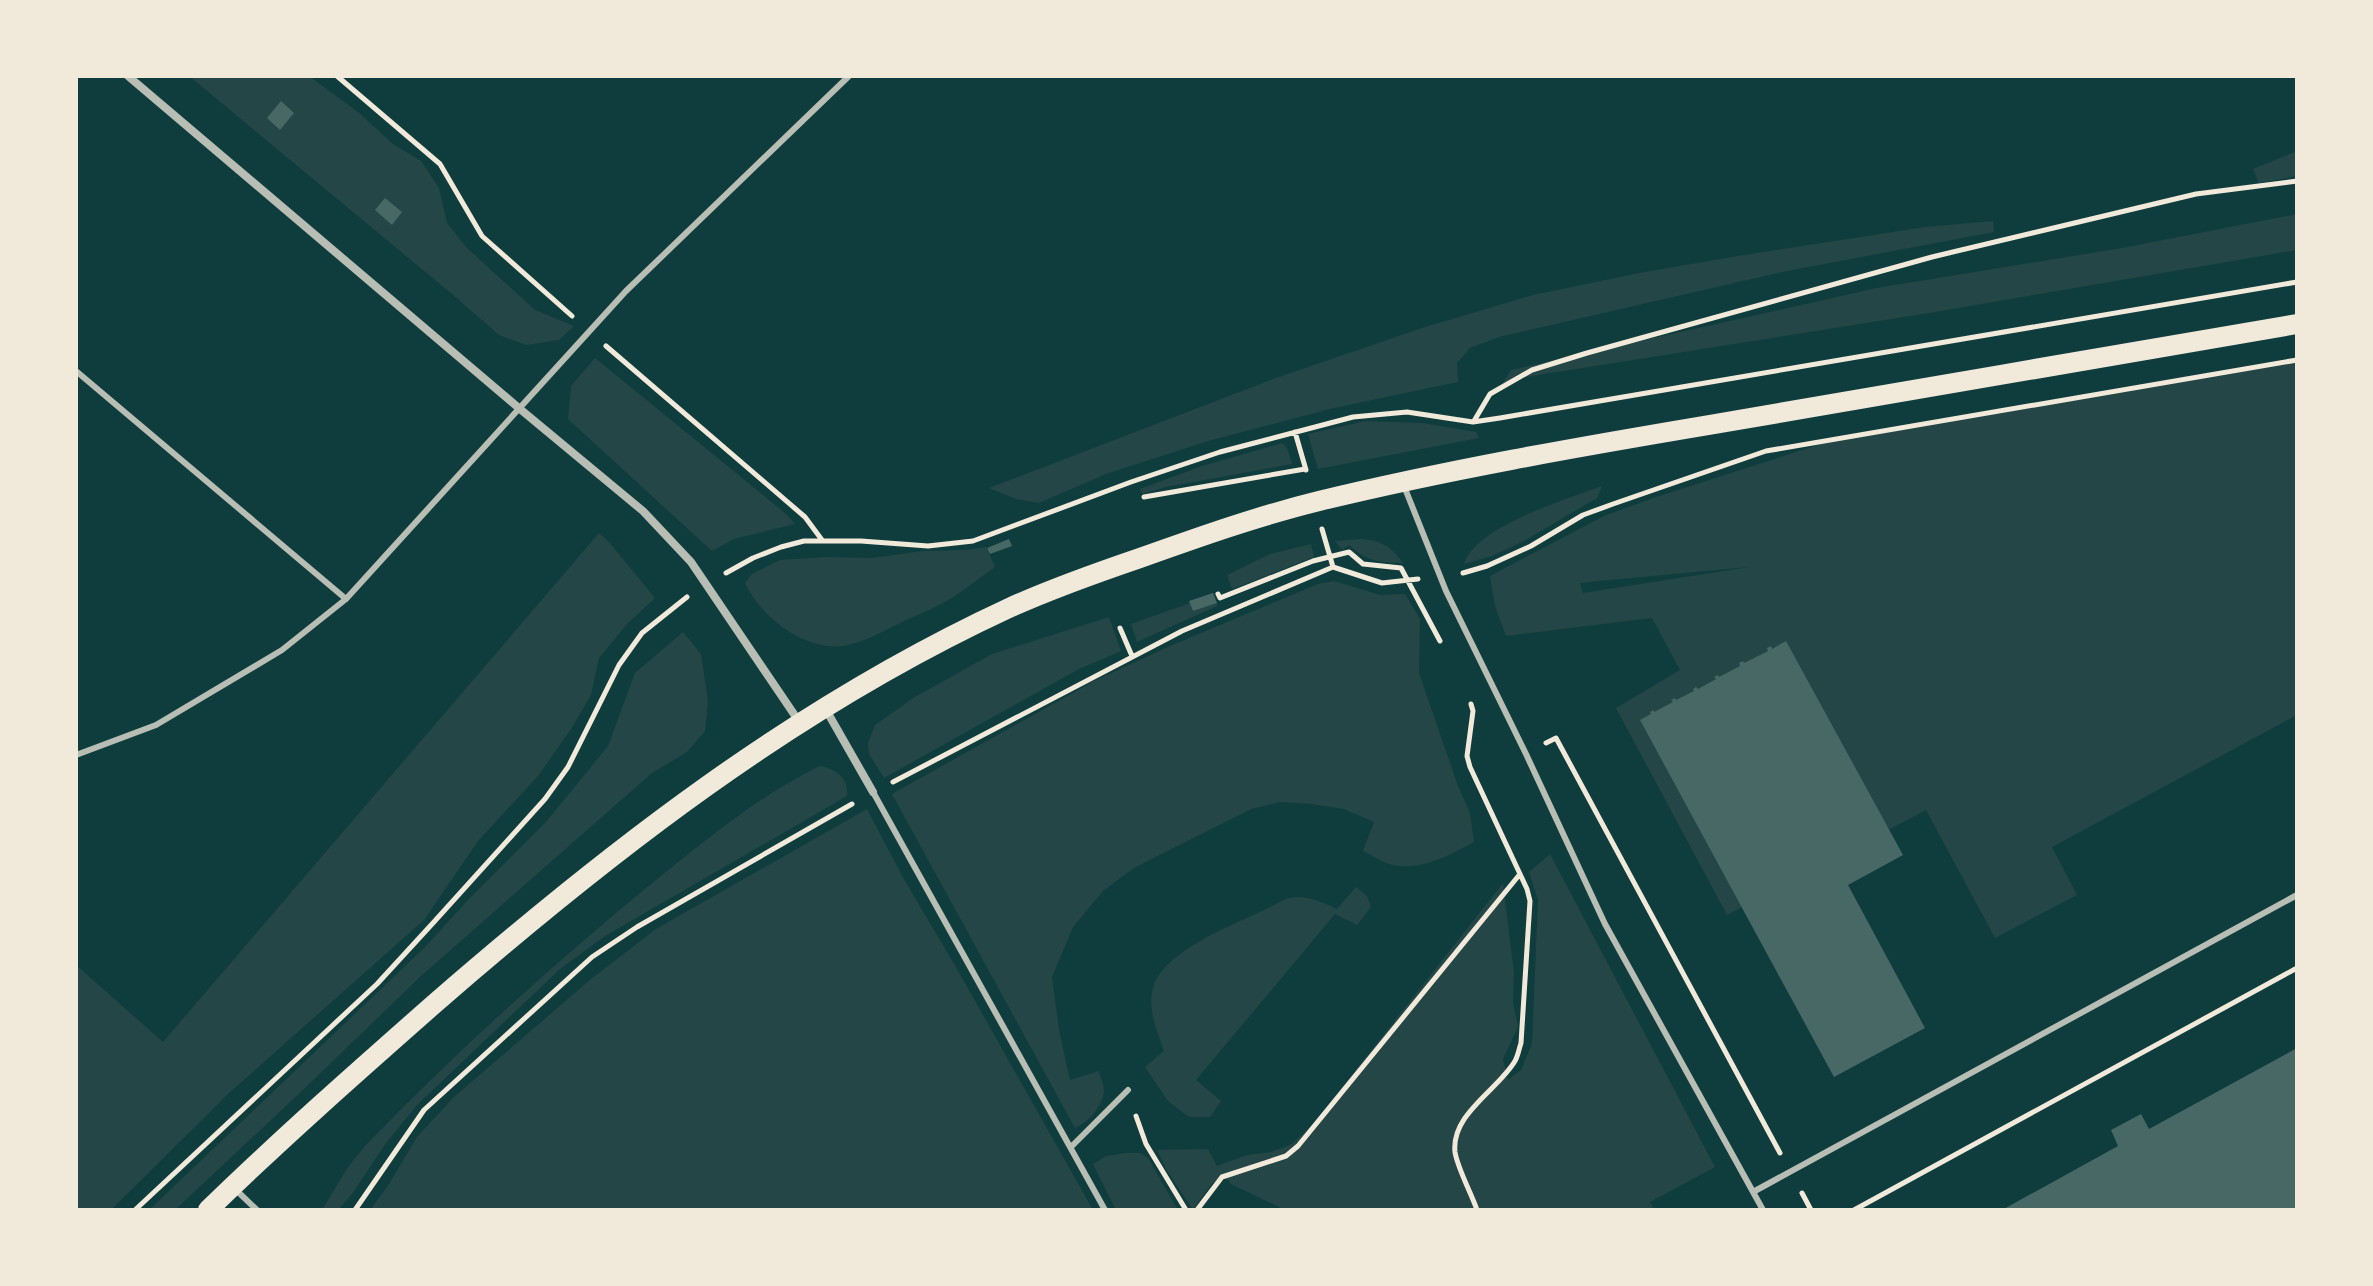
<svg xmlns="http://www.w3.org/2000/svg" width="2373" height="1286" font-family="'Source Sans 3',sans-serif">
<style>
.green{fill:#244646;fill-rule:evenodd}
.building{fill:#486865}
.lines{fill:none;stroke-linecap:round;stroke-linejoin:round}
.path{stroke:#f1e9da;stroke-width:5}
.service{stroke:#b8beb3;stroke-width:6}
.minor{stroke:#b8beb3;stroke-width:8}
.primary{stroke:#f1e9da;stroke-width:20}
</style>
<rect width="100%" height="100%" fill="#0f3d3e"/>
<path class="green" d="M189,76H309L358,112L393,144L421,161L439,188L447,223L466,247L535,310L574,326L559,340L526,345L499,335L452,294Z
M2297,151V176L2259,183L2253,169Z
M2297,214V250L1929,313L1520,378L1503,383L1511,370L1877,288L2122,248Z
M1993,221L1994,232L1782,272L1499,337L1470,348L1457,363L1458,382L1334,408L1208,441L1106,474L1039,503L1016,499L989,488L1273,379L1422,328L1533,295L1639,273L1744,255L1925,227Z
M595,358L785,513L795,524L734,539L712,551L568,419L571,386Z
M2297,361V715L2052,847L2077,895L1995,938L1926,810L1727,915L1616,708L1680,670L1652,618L1506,636L1495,606L1490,576L1604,516L1656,497L1852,434ZM1749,567L1583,593L1580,583L1599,581Z
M1366,421L1422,423L1476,432L1479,438L1318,469L1308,434Z
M1282,443L1287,448L1292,464L1166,487L1142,494L1140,489L1202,466Z
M1602,486L1597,498L1524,541L1492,556L1464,564C1474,527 1567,499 1602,486Z
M599,533L608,541L655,598L627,624L599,658L591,695L571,729L538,776L478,841L424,920L228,1094L111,1210H76V965L163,1042Z
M1362,539C1382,541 1392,547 1403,563C1379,562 1367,562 1349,545L1342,550L1335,541Z
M1311,544L1314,557L1232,589L1227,575L1270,554Z
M986,547L995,567C981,577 968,587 955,596C936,608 914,616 894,626C878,634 861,643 843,646C804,651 760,616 745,583L752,574L780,560L825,557L873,558L922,551L965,550Z
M1334,581L1380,595L1405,594L1420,619L1419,673L1458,786L1470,813L1474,842C1450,855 1422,871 1393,865C1383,863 1372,855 1363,851L1374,822L1344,809L1311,804L1280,802L1251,809L1134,868L1103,891L1073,927L1052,977L1059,1030L1070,1080L1099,1071C1100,1077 1104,1085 1104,1091C1102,1107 1089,1122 1075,1128L892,794L1094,681L1170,646L1275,602L1318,584Z
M1190,603L1193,611L1217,603V606L1137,642L1131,624Z
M1109,617L1121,651L1079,669L884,778L869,754L868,743L875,725L915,697L992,654Z
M683,632L701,654L708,701L705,731L687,752L652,773L421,976L304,1089L175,1210H149L426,946L468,900L546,822L608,746L635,673Z
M820,766C836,769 849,778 847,796L605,936L560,969L417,1105L386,1143L352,1194L338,1210H322L348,1167L365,1146C456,1052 554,963 656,880C707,839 760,795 820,766Z
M867,809L905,881L957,969L1093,1210H370L389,1184L417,1137L454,1097L591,979L656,929Z
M1550,854L1715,1167L1650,1202L1654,1210H1285L1231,1184L1223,1174L1210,1186L1193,1210L1166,1169L1157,1150L1208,1149L1217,1166L1247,1155L1271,1152L1292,1144L1315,1122L1503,883L1514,973L1513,1002L1518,1027L1503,1059L1508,1080L1521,1070L1532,1044L1538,900L1529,872Z
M1356,887L1367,896L1371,907L1357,925L1335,914L1196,1080L1221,1101L1210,1117H1189L1168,1101L1145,1067L1164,1051C1157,1031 1146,1007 1154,985C1166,951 1230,926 1260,912C1270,908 1284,898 1295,897C1307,896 1326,903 1337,909Z
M1126,1153H1140L1148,1158L1178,1210H1116L1093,1164L1106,1156Z"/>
<path class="building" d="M281,101L294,113L280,130L267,118Z
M385,198L402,212L392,225L375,210Z
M1009,539L1012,546L990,554L987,548Z
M1213,593L1217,603L1193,611L1189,601Z
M1786,641L1903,855L1848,885L1925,1028L1834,1077L1640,720L1651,714L1650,712L1654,710V712L1673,702L1671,700L1675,698L1676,700L1694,691L1693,689L1696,687L1698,689L1716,679L1714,677L1718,675L1719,677L1740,666L1739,663L1743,661L1744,663L1768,651L1767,648L1771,646L1772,649Z
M2297,1048V1210H2002L2118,1146L2111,1130L2141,1114L2149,1129Z"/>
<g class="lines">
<path class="path" d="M337,76L440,164L482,236L572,316
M606,346L805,517L822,540
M1474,421L1490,394L1532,370L1587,353L1932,257L2196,194L2297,181
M1295,432L1306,470
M1144,497L1305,469
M1322,529L1333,567
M726,573L753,558L781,547L804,541H861L928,546L973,541L1131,482L1220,452L1353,417L1407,412L1473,422L1500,418L2297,282
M1463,573L1487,566L1531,546L1583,515L1613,504L1766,451L2297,360
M1218,594L1220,598L1313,561L1349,552L1363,564L1401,568L1440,641
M1120,628L1132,656
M1471,704L1473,711L1467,756L1470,767L1527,889L1530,901L1521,1043C1519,1049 1518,1056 1515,1061C1498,1090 1451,1114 1455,1152C1457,1167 1472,1195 1477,1210
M1546,743L1556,738L1780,1153
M893,782L1182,631L1333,567L1382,583L1418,579
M1136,1116L1146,1144L1186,1210
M1802,1193L1811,1210
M135,1210L377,984L433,923L545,799L568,767L619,665L642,633L687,597
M355,1210L424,1110L592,957L637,927L852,804
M1197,1210L1222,1177L1286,1156L1298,1146L1520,874
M1854,1210L2297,968"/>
<path class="service" d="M76,371L346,599
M1404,486L1446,591L1526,754L1605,924L1763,1210
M76,755L156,725L282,650L346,599L626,291L849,76
M873,792L1105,1210
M1071,1147L1128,1090
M235,1189L257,1210
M1753,1192L2297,895"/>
<path class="minor" d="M128,76L520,409L643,511L691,562L800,723
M825,708L873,792"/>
<path class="primary" d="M208,1210C281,1139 357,1072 433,1005C610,851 795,707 1009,608C1051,589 1096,573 1140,558C1199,537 1258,516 1319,501C1447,470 1578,447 1709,425C1905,391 2101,358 2297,324"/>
</g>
<rect width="2373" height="1286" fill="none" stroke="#f1e9da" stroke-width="156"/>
</svg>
